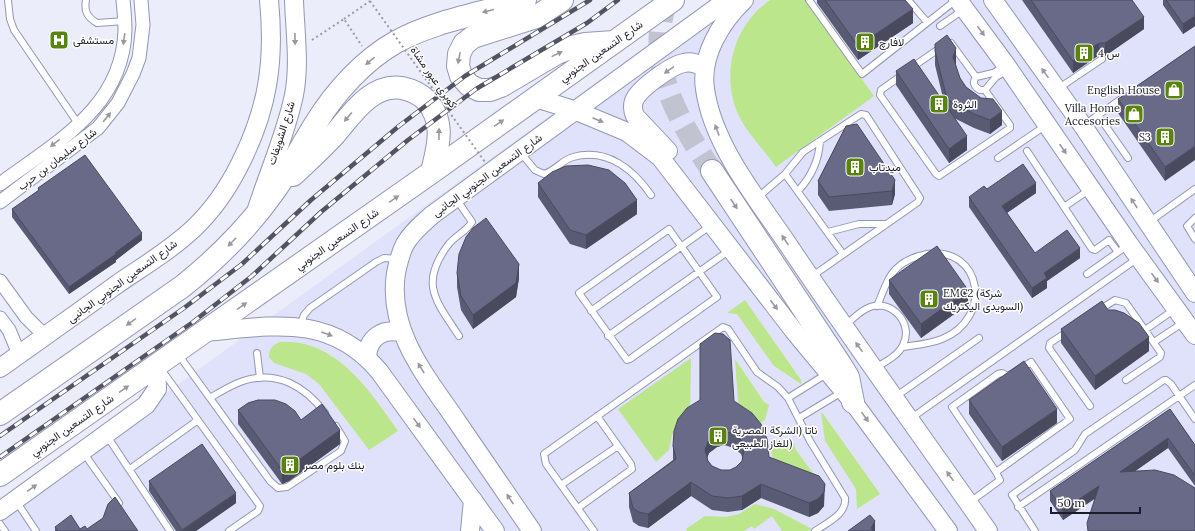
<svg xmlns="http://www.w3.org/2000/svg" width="1195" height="531" font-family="Lora,Vazirmatn,serif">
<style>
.built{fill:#dfe2fa}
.green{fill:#bbe68b}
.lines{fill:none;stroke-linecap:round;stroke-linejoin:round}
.highway-tunnel{stroke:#c1c3d0;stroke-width:22;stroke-dasharray:22 11;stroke-linecap:butt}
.lane-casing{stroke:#9396b5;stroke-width:8}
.street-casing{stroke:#9396b5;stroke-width:15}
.secondary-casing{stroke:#9396b5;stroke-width:20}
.highway-casing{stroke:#9396b5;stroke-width:24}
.path{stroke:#999ba8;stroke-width:2;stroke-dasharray:2 3;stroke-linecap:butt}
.lane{stroke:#fff;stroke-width:6}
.street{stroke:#fff;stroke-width:13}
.secondary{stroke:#fff;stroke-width:18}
.highway{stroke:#fff;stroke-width:22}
.rail-casing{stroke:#535461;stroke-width:4.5}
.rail{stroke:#fff;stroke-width:3;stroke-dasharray:9;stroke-linecap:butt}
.path-bridge{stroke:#999ba8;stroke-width:2;stroke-dasharray:2 3;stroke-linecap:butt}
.wall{fill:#595b74;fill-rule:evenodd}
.shaded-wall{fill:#494a5e}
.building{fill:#686a87;stroke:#494a5e;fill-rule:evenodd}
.oneway{fill:#98999e}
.labels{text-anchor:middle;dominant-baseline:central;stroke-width:3;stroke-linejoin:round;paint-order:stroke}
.poi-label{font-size:11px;fill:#1b1c28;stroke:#fff;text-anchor:start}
.street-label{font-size:11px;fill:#1b1c28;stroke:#fff}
</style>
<rect width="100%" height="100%" fill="#ebedfa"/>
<path class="built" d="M710,0H1195V531H0V513Z"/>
<path class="green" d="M770,0H805L874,96L776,167C765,151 750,136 741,120C719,79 732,26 770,0Z
M745,300L801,380V384L774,366L737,314L727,313Z
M279,342C336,338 370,391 398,431L369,450L319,384L306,374L274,363L269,357C269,349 272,346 279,342Z
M691,358L690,417L677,427L672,435L669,450L656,462L618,409Z
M735,359L764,402L769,405L765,420L757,425L739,414Z
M821,411L880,494L857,509L856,489L825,441Z
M777,440L794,443L796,450L824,488L774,464L770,445Z
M755,504L774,509L812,529L808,531H782L772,516L754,529L752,526L744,531H687L686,529L705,516L726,517L739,514Z"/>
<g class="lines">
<path class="highway-tunnel" d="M667,0C644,63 678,120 712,171"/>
<defs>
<path id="lane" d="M8,0L10,19L14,30L79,125
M86,0C84,11 87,17 97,23L125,21
M809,0L862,74L956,0
M908,0L927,22
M940,26L963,10
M951,43L976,77
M1005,66L993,73L976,77C972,82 974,87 980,90H985L996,77L1008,70
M911,68L940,48
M902,75L881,90L880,95L936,174L939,176L1010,128V125L985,90
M1059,88L1102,59
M1098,115L1128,158
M1084,125L1124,97
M1027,151L1092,249L1095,250L1109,240L1118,252
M520,152L535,170L544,174C555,171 562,160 573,157C607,148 633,169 651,195
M998,158L1045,126
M785,174L843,254
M798,191C812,176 819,161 820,141
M757,198L785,174L803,152L861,114L866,115L920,198L918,202L811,277
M457,200L472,222C467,231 455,236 448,245C419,284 436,301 459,336
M1064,207L1089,190
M1195,218L1187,226L1195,239
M1149,222L1195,189
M669,229L717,297L630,359L627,360L579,293Z
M828,232L859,224H886
M1087,274L1121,250
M877,306C883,293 887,277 897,268C905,260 917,256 927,254C982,246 994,318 942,339C930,344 916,345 903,347
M1099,310L1115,300L1126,303L1161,353L1160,357L1126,380
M591,311L710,226
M845,325C853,319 861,310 870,307C892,299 914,324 903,345C898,356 885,362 875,368
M300,326L304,315L310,308L376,262L384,258L398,259
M1145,330L1175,309
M1067,332L1050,343L1049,348L1090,406
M608,336L730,250
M1154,342L1184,322
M257,353L260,378
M178,354L270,481L278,488L287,487L341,451L345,441L336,426
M1031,362L1070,419L996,472L952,407L998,374L1002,373L1008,376Z
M161,369L260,506L258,511L229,531
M895,397L979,338
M210,398C220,392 231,385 243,381C277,370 305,386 325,413
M788,398L828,373
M799,418L842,392
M910,419L1138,258
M107,436L170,531
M83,452L119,503
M130,469L198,420
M561,485L618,446
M16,501L36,531
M970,502L1000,480L996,472
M1018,507L1195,385
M578,508L632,469L631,464L597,416
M0,524L5,531
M594,531L546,464L544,454L723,327L728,329L757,372L778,387L788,398L810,441L845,498C847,514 827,523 815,531
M1035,531L1012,495L1075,450L1085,434L1164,380H1166L1171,384L1195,419"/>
<path id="street" d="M0,184C55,143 123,108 125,30C125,20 124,10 123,0
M0,202L98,128L118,103L133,74L139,58L143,25L141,0
M0,281L26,317L45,336
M0,318L9,330L19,354"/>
<path id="secondary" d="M744,0C721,22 700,56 705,89C713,146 758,200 789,246C854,343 922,436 988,531
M958,0L1006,65L1129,244L1195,335
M993,0L1083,126L1195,293
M535,98L574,110L627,132L660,157L794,331L853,402L948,531
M668,151L635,116C633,111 632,106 634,101C638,89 672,65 684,63C692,61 698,64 705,68
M257,209C269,171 286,134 294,95C300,65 295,31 294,0
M205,332C272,326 330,313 379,371L495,531
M367,357C368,338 383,327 402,333
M0,368C39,340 78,313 116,285C142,267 171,250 194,228C214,209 228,188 240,164C268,109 275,61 269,0
M0,511L146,405L157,389L156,366
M470,531L473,500
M532,531C507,495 483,459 458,423C427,377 387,332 396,273C398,263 401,252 405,244C412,232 422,224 432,215L727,0"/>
<path id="highway" d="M562,0L536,17L473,37L464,44L459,54L458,66L461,76L469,85L479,90H490L501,86L557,53L572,47L585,44L614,42
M712,171L840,364L848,377L853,402
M293,175C307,162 322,148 335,134C352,114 372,83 402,88C411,90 420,94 426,100C446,122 438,147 432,172
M0,414L183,286C218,258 249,227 275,190C290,169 302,145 316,123C335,92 364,60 396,42C436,20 482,14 525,0
M0,475L432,172L673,0"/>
</defs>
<use href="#lane" class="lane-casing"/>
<use href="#street" class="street-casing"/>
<use href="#secondary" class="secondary-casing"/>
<use href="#highway" class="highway-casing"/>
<path class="path" d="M344,19L370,1
M312,40L344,19L362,46"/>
<use href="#lane" class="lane"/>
<use href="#street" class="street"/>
<use href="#secondary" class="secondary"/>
<use href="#highway" class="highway"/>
<defs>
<path id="rail" d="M0,436L184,308L242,264L311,200L399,126L465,76L590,0
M0,457L193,322L252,276L321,212L408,140L476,89L587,23L618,0"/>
</defs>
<use href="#rail" class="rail-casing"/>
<use href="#rail" class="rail"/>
<path class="path-bridge" d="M370,1L485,162"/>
</g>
<path class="wall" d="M817,0H905L913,23L858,60L817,3Z
M1022,0H1132L1144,29L1105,56L1099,55L1073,73Z
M1163,0H1195V26L1183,34L1163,5Z
M935,44L956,62L955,65L960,78L966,87L1002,125L990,134L974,128L954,118L967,150L949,163L896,85V71L944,102L935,65Z
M1195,46L1165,181L1118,113V99Z
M846,126L895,194L892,205L829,211L818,195V181Z
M538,183L637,214L586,249L570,244L538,197Z
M38,188L142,240L116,260V262L69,294L12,217V209L38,191Z
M987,189L1036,193L1007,213L1035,253L1080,258L1047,281V288L1032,298L969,207V197Z
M457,273L519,278L516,297L473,329L461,310L457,287Z
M889,280L968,304L921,338L889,294Z
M1108,310L1149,351L1095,390L1061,343V329Z
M969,400L1057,423L1002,461L969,414Z
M734,401L769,457L824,506L818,513L809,517L761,498L742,510L728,512L712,510L691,496L648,528L639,526L633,522L629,507V493L673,460V446ZM724,445L734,448L741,454L742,457V461L736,467L730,470H721L712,466L708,461L707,458L709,453L717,447Z
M1170,409L1195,445V486L1168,448L1063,520L1050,501V491Z
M238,410L301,420L340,444L289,481L282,484L238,424Z
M149,481L236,503L196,531H176L149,491Z
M55,527L80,529L138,531H55Z"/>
<path class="shaded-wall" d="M913,9V23L858,60V46Z
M1195,16V26L1183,34V24Z
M1144,17V29L1105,56V43Z
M1099,43V55L1073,73V61Z
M956,48V62L953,71V57Z
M1002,111V125L990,134V120Z
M967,136V150L949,163V149Z
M1195,146V160L1165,181V167Z
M895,180V194L892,205V191Z
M1036,183V193L1002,216V206Z
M637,200V214L586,249V235Z
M142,233V240L116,260V262L69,294V287Z
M1080,248V258L1047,281V288L1032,298V288L1044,273Z
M519,264V278L516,297L473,329V315Z
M968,290V304L921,338V324Z
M1149,337V351L1095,390V376Z
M1057,409V423L1002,461V447Z
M340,430V444L289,481L282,484V470Z
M724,431V445L717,447L709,453L705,464V450L709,439L717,433Z
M1168,438V448L1120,482V472Z
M691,482V496L648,528V514Z
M761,484V498L742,510V496Z
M825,484L824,506L818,513L809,517V503Z
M1099,486V496L1063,520V510Z
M236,493V503L196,531H182Z
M875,521V531H871V528Z"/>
<path class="building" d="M825,0H905L913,9L858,46Z
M1031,0H1132L1144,17L1105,43H1099L1073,61Z
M1166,0H1195V16L1183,24Z
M947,35L956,48L953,57L960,78L966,87L981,98L993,99L1002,111L990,120L974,114L947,99L935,51V44Z
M1195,46V146L1165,167L1118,99Z
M914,59L967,136L949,149L896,71Z
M857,124L895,180L892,191L829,197L818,181L846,126Z
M85,155L142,233L115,253L116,254L69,287L12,209L39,190L38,188Z
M1023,164L1036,183L1002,206L1035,253L1067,230L1080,248L1044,273L1047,278L1032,288L969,197L984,186L987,189Z
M588,165L609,170L625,183L637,200L586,235L570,230L538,183L552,172L566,166Z
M486,218L519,264L516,283L473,315L461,296L457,273L459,254L466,237L473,228Z
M937,246L968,290L921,324L889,280Z
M1102,301L1108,310H1115L1124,313L1139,323L1149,337L1095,376L1061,329Z
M715,333L723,334L730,340L734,401L752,413L761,424L767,439L769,457L819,476L825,484L824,492L818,499L809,503L761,484L742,496L728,498L712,496L691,482L648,514L639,512L633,508L629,493L676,459L673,446L674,431L678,419L687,408L700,400V344ZM724,431L734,434L741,440L744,449L742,461L736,467L730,470H721L712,466L708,461L705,450L709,439L717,433Z
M1024,361L1057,409L1002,447L969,400Z
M258,400H275L286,404L295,411L301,420L322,404L340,430L289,467L282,470L238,410L248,403Z
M1170,409L1195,445V476L1168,438L1120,472L1155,470L1174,475L1195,488V531H1088L1087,523L1099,486L1063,510L1050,491Z
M202,444L236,493L182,530L149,481Z
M115,497L138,531H58L55,527L71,515L80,529L85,526L87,529L103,518L108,504Z
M870,515L875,521L871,528L873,531H848Z"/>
<defs><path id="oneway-solid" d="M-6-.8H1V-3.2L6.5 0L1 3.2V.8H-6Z"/></defs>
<g class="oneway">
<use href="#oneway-solid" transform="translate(488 11) rotate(166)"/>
<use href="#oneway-solid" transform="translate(981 31) rotate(54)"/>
<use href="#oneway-solid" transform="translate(124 39) rotate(98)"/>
<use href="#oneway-solid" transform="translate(295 39) rotate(89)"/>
<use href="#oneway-solid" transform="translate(557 54) rotate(-26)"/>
<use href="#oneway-solid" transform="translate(459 58) rotate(101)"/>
<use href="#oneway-solid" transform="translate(370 61) rotate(140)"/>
<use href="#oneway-solid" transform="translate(669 70) rotate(145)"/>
<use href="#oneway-solid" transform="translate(1045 73) rotate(-125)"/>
<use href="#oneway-solid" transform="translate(107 117) rotate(-51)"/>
<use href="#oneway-solid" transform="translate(348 117) rotate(130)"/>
<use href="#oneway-solid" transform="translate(598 120) rotate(23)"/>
<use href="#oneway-solid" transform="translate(499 123) rotate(-35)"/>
<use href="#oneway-solid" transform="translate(717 130) rotate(-111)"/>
<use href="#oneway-solid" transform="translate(439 134) rotate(-89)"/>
<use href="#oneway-solid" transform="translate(55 143) rotate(143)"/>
<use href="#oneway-solid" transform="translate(1063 149) rotate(55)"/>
<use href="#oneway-solid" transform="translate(394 199) rotate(-35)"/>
<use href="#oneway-solid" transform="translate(1134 203) rotate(-123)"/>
<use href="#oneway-solid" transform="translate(734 204) rotate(56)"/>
<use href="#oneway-solid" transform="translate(785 240) rotate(-124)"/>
<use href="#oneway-solid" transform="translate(232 242) rotate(134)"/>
<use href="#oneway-solid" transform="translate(1155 278) rotate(54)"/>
<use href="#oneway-solid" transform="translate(774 305) rotate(53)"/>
<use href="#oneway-solid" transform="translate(242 306) rotate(-35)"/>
<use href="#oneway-solid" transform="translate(131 322) rotate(145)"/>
<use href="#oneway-solid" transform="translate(327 334) rotate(20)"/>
<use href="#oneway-solid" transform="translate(859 347) rotate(-126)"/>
<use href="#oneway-solid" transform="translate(421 368) rotate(-122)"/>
<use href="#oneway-solid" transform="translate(124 389) rotate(-35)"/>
<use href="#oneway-solid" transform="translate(865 417) rotate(54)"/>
<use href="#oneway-solid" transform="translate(417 423) rotate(54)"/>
<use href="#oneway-solid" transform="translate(950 476) rotate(-126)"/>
<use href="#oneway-solid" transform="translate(32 488) rotate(-35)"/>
<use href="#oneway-solid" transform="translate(510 499) rotate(-124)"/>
</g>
<defs>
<symbol id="hospital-square" viewBox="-11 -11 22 22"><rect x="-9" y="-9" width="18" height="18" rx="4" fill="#58830d" stroke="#fff"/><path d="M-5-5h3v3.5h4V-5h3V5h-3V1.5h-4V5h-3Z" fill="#fff"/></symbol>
<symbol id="building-square" viewBox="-11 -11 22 22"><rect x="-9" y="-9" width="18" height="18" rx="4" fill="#58830d" stroke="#fff"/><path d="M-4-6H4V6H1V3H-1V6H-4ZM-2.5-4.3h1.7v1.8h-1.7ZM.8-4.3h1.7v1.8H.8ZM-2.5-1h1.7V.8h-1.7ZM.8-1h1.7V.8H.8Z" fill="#fff"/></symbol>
<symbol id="shop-square" viewBox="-11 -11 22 22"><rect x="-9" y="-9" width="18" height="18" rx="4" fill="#58830d" stroke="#fff"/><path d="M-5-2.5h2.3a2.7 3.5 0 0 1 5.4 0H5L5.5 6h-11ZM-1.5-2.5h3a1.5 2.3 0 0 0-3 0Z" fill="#fff"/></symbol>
</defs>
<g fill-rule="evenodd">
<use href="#hospital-square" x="48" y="29" width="22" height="22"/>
<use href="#building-square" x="854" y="31" width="22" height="22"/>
<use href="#building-square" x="1073" y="42" width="22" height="22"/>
<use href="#shop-square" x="1163" y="79" width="22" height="22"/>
<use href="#building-square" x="928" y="93" width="22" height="22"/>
<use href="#shop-square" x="1123" y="103" width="22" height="22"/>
<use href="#building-square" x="1154" y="126" width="22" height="22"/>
<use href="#building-square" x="844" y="156" width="22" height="22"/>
<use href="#building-square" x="918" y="288" width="22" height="22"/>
<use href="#building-square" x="707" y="425" width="22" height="22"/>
<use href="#building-square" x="279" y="454" width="22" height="22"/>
</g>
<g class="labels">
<g class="poi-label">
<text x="73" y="40">مستشفى</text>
<text x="879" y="42">لافارﭺ</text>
<text x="1098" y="53">س 4</text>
<text x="1160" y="90" text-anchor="end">English House</text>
<text x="953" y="104">الثروة</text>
<text x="1120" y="108" text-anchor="end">Villa Home<tspan x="1120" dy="13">Accesories</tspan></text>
<text x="1151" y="137" text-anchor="end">S3</text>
<text x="869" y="167">ميدتاب</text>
<text x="943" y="293">EMC2 (شركة<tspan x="943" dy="13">السويدى اليكتريك)</tspan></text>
<text x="732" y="430">ناتا (الشركة المصرية<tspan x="732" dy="13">للغاز الطبيعى)</tspan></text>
<text x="304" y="465">بنك بلوم مصر</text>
</g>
<g class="street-label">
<text transform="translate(601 51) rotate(-35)">شارع التسعين الجنوبي</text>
<text transform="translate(434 77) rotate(55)">كوبري عبور مشاة</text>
<text transform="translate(281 133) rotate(-72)">شارع الشويفات</text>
<text transform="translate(57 159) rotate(-37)">شارع سليمان بن حرب</text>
<text transform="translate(487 175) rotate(-36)">شارع التسعين الجنوبي الجانبى</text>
<text transform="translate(337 239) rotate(-35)">شارع التسعين الجنوبي</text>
<text transform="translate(122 281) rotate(-36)">شارع التسعين الجنوبي الجانبى</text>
<text transform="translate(72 425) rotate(-35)">شارع التسعين الجنوبي</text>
</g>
</g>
<path d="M1051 507v6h89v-6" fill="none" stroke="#1b1c28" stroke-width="2"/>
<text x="1057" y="507" font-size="12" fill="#1b1c28" stroke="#ffffff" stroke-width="3" paint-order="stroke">50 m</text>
</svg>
